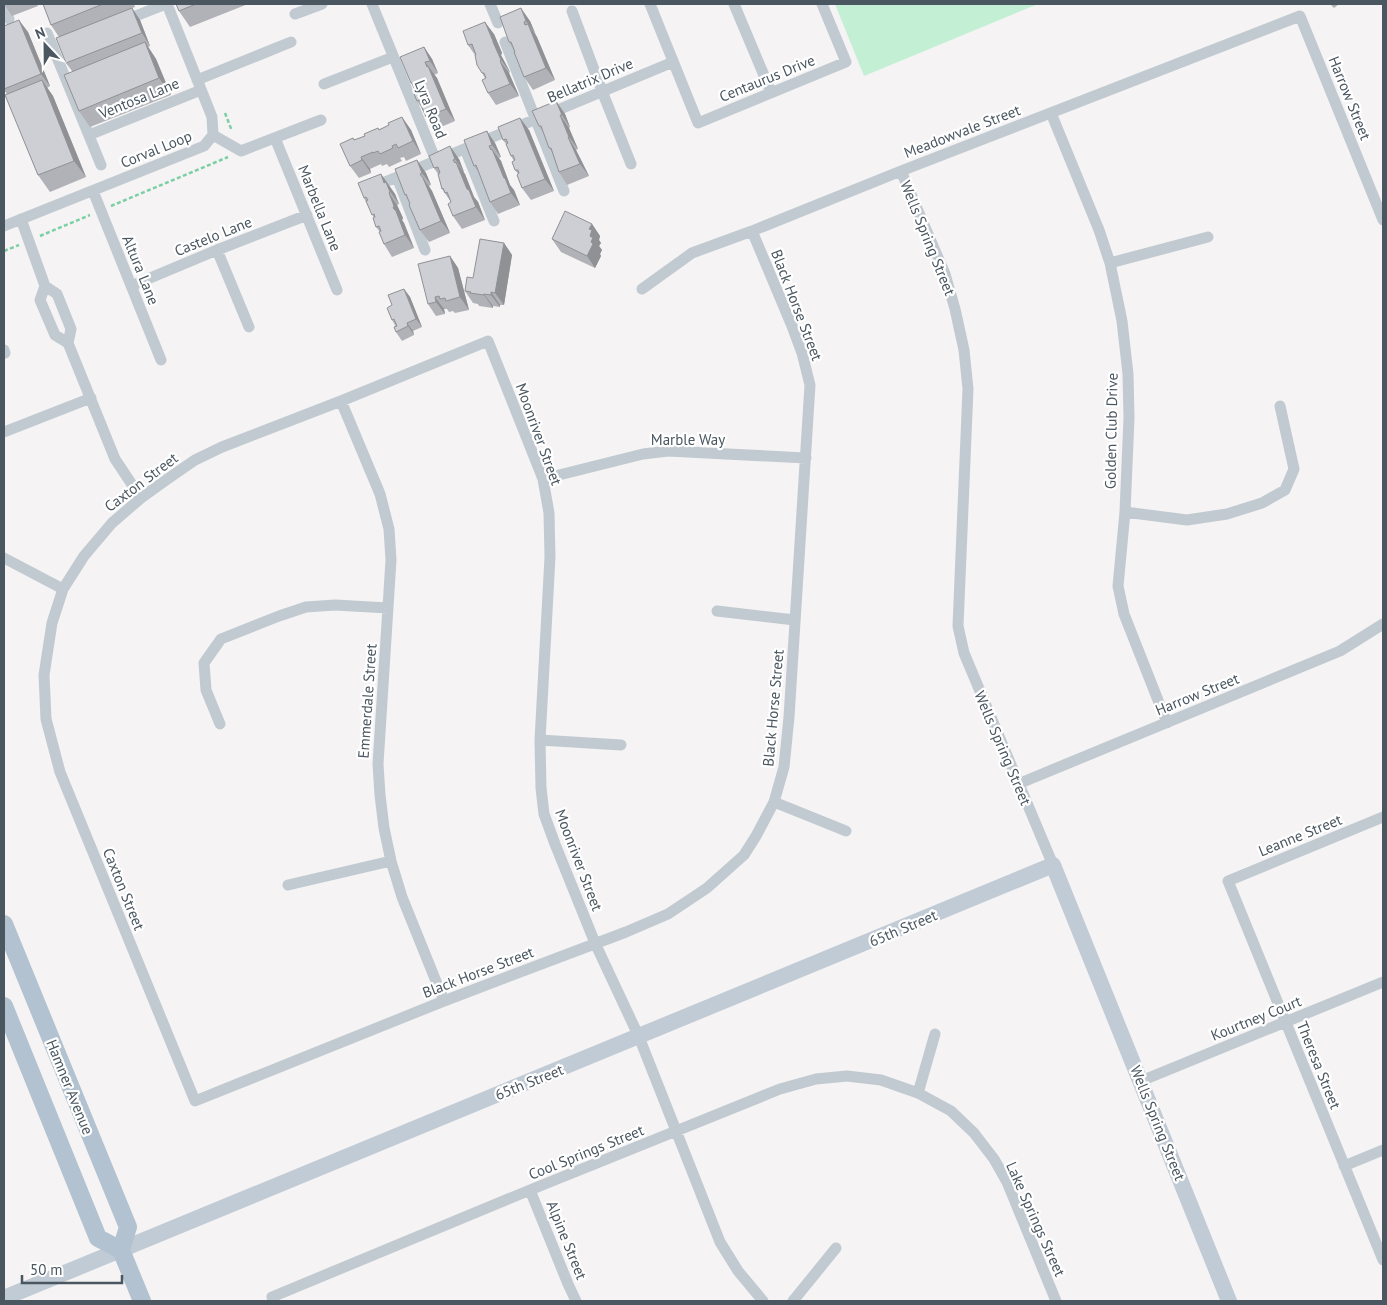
<svg xmlns="http://www.w3.org/2000/svg" width="1387" height="1305" font-family="'PT Sans',sans-serif">
<style>
.green{fill:#c3f0d4}
.lines{fill:none;stroke-linecap:round;stroke-linejoin:round}
.path{stroke:#7acfa5;stroke-width:2.5;stroke-dasharray:4 2.5;stroke-linecap:butt}
.street{stroke:#c1cad1;stroke-width:11}
.secondary{stroke:#c1cbd5;stroke-width:16}
.primary{stroke:#b3c2d0;stroke-width:18}
.wall{fill:#b0b2b7}
.shaded-wall{fill:#909195}
.building{fill:#cdcfd5;stroke:#909195}
.labels{text-anchor:middle;dominant-baseline:central;stroke-width:4.5;stroke-linejoin:round;paint-order:stroke}
.street-label{font-size:15px;fill:#4a5660;stroke:#fff}
</style>
<rect width="100%" height="100%" fill="#f5f3f3"/>
<path class="green" d="M835,4H1038L864,76Z"/>
<g class="lines">
<path class="path" d="M225,113L232,131
M111,206L228,157
M40,236L90,215
M4,251L19,245"/>
<path class="street" d="M372,4L436,161
M490,4L498,23
M650,4L698,123L846,62L822,4
M734,4L771,92
M4,5L9,19
M572,11L602,91L631,164
M295,14L322,4
M123,21L166,4
M47,33L101,165
M505,42L564,191
M197,80L291,42
M324,84L393,57
M1051,113L1099,230L1110,263L1122,321L1128,374L1129,418L1125,512L1118,586L1124,614L1167,723
M89,135L201,90
M213,135L241,151L321,120
M275,138L337,290
M465,149L494,221
M901,171L945,274L955,309L964,350L968,389L958,626L964,653L1053,865
M397,177L425,250
M373,187L673,62
M93,191L161,360
M21,219L45,286L40,300L55,335L68,343
M4,226L204,146L213,135L212,117L167,4
M752,231L792,326L802,353L810,385L789,717L784,767L774,802L756,836L744,855L707,888L668,914L626,932L444,1001L195,1101L60,772L46,719L44,675L52,623L63,589L84,556L112,523L141,498L166,480L195,460L222,447L341,401L488,341L543,479L549,513L550,557L540,740L541,788L544,814L555,844L595,943L639,1037L720,1242L738,1271L763,1301
M217,250L249,327
M1110,263L1208,237
M45,286L57,294L71,329L68,343L115,459L141,498
M131,286L217,250L307,215
M642,289L692,253L752,231L901,171L1300,16L1383,220
M4,350L5,353H4
M341,401L380,494L389,529L391,560L378,764L380,795L384,828L391,861L402,897L444,1001
M4,432L91,398
M543,479L643,454L668,451L806,458
M1125,512L1187,520L1227,514L1262,503L1285,490L1294,469L1280,406
M4,558L63,589
M717,611L795,620
M220,724L206,690L204,663L221,639L279,616L306,607L335,605L388,608
M540,740L621,745
M1018,784L1340,651L1383,624
M774,802L846,831
M1383,817L1228,881L1383,1260
M288,885L391,861
M1141,1081L1383,982
M918,1093L935,1034
M1344,1166L1383,1150
M530,1190L568,1284L576,1301
M273,1301L272,1297L530,1190L780,1089L816,1079L847,1076L881,1080L918,1093L951,1111L974,1133L994,1159L1007,1182L1056,1301
M793,1301L836,1248"/>
<path class="secondary" d="M4,1298L1053,865L1229,1301"/>
<path class="primary" d="M4,924L128,1227L121,1250L142,1301
M4,1006L98,1238L121,1250"/>
</g>
<path class="wall" d="M4,4H37L38,6L12,16Z
M43,4H134L135,7L132,8L140,20L150,46L148,47L156,59L171,95L90,127L79,111L72,71L66,63L59,37L51,25Z
M176,4H248L190,27L179,11Z
M1330,4H1339L1334,8Z
M500,17L530,21L555,80L533,90L524,77L515,52L509,42Z
M4,26L28,32L50,86L47,88L53,96L86,177L50,192L38,175L7,94L4,90Z
M494,34L502,53L501,55L510,72L509,73L519,96L496,105L488,93L485,78L482,73L475,55L468,45Z
M424,47L432,59L438,73L434,75L437,78L455,121L434,130L426,117L421,107L417,101L415,90L411,83Z
M556,101L565,114L570,127L569,128L578,149L576,150L589,176L567,185L559,172L552,152L549,148L543,132L539,126Z
M402,117L411,130L421,154L406,161L404,157L400,158L402,161L389,167L387,164L382,166L381,164L370,169L371,173L359,178L350,166L353,138L355,140L389,125Z
M529,130L554,191L531,200L522,188L518,174L515,170L514,161L511,156L506,144L503,140Z
M464,140L495,143L501,157L499,158L501,161L510,185L514,190L520,205L498,214L490,202L480,174L474,166Z
M429,156L459,159L464,172H463L465,174L474,197L478,202L485,220L462,229L453,216L451,202L442,189L438,174L434,168Z
M417,160L426,173L431,185L429,186L432,191L450,233L429,242L420,230L409,201L405,195Z
M381,174L395,194L399,204L397,205L403,218L402,220L404,223L414,248L392,257L384,244L380,232L376,227L374,218L364,198Z
M592,224L600,236L599,240L601,243L599,246L602,250L600,254L601,256L595,268L561,252L552,239Z
M504,243L512,255L504,305H500V307L493,306V308L479,306L478,304L473,303L465,291L473,278Z
M450,256L458,268L469,310L455,313L453,311L449,312L447,309H444L445,314L436,316L428,304Z
M404,289L410,297L422,327L413,331L414,335L402,341L396,332V327L392,320V305Z"/>
<path class="shaded-wall" d="M132,8L140,20L150,46L142,33Z
M521,8L530,21L535,33L526,21Z
M19,20L28,32L50,86L41,74Z
M485,22L494,34L502,53L501,55L510,72L501,60L493,42Z
M524,22L531,31L528,24L537,37L555,80L546,68Z
M145,42L156,59L171,95L159,78Z
M424,47L432,59L438,73L430,61Z
M500,61L509,73L519,96L510,84Z
M425,62L437,78L455,121L446,109Z
M42,80L53,96L86,177L74,161Z
M556,101L565,114L570,127L562,115Z
M560,115L569,128L578,149L569,137Z
M402,117L411,130L421,154L413,141Z
M520,118L529,130L554,191L545,179Z
M487,131L495,143L501,157L492,145Z
M568,137L576,150L589,176L580,164Z
M450,146L459,159L464,172L455,159Z
M489,146L501,161L510,185L514,190L520,205L511,193Z
M361,157L370,169L371,173L362,160Z
M417,160L426,173L431,185L422,173Z
M453,160L458,166L456,162L465,174L474,197L478,202L485,220L476,207Z
M381,174L395,194L399,204L384,183Z
M423,178L432,191L450,233L441,221Z
M389,193L397,205L403,218L402,220L404,223L414,248L405,235L393,208Z
M592,224L600,236L599,240L601,243L599,246L602,250L600,254L601,256L595,268L587,256L591,242L590,236L589,229Z
M504,243L512,255L504,305L495,293Z
M450,256L458,268L469,310L460,297Z
M404,289L410,297L422,327L416,319Z
M491,292L500,305V307L491,295Z
M484,294L493,306V308L484,295Z
M435,297L444,309L445,314L436,302Z
M407,323L413,331L414,335L408,326Z"/>
<path class="building" d="M43,4H103L51,25Z
M176,4H196L179,11Z
M132,8L142,33L66,63L56,38Z
M521,8L526,21L524,22L525,25L528,24L546,68L524,77L514,52H515L511,42H509L500,17Z
M19,20L41,74L4,89V26Z
M485,22L493,41V42L501,60L500,61L510,84L488,93L482,80L486,78L484,73H482L477,65L475,55H476L472,44L468,45L463,31Z
M145,42L159,78L79,111L64,75Z
M424,47L430,61L425,62L427,67L428,66L446,109L426,117L419,100L417,101L414,94L416,93L412,83H411L400,57Z
M42,80L74,161L38,175L5,95Z
M556,101L562,115H560L569,137H568L580,164L559,172L551,148H549L541,126H539L532,111Z
M402,117L413,141L398,148L396,144L392,146L393,148L380,154L378,151L373,153V152L361,157L362,160L350,166L340,144L353,138L354,140L365,136L364,134L378,128L379,130L389,125L388,123Z
M520,118L545,179L522,188L517,175L519,173L518,170H515L512,162L515,160L513,155L511,156L506,144L508,143L506,139L503,140L498,127Z
M487,131L492,145L489,146L491,150L492,149L504,178H505L511,193L490,202L476,165L474,166L464,140Z
M450,146L455,159L453,160L455,163L456,162L467,189L469,190L476,207L453,216L448,204L451,202L447,192L445,193L443,188L442,189L438,174L440,173L438,167L434,168L429,156Z
M417,160L422,173L420,174L423,178L441,221L420,230L409,205L410,204L406,194L405,195L395,169Z
M381,174L384,183L386,182L390,192L389,193L394,206L393,208L396,211L405,235L384,244L379,232L381,231L379,226L376,227L373,218L375,217L374,214L372,215L366,201L368,200L366,197L364,198L358,183Z
M565,211L592,224L589,229L592,230L590,236L593,238L591,242L593,244L587,256L552,239Z
M480,239L504,243L495,293L491,292V295L484,294V295L470,293L471,292L465,291L467,277L473,278Z
M450,256L460,297L446,301L445,298L440,299L439,296L435,297L436,302L428,304L418,264Z
M404,289L416,319L407,323L408,326L396,332L394,327L397,326L394,319L392,320L387,308L392,305L388,295Z"/>
<g class="labels">
<g class="street-label">
<text transform="translate(767 78) rotate(-22)">Centaurus Drive</text>
<text transform="translate(590 80) rotate(-23)">Bellatrix Drive</text>
<text transform="translate(139 98) rotate(-22)">Ventosa Lane</text>
<text transform="translate(1350 98) rotate(68)">Harrow Street</text>
<text transform="translate(431 109) rotate(68)">Lyra Road</text>
<text transform="translate(962 131) rotate(-21)">Meadowvale Street</text>
<text transform="translate(156 149) rotate(-22)">Corval Loop</text>
<text transform="translate(320 208) rotate(68)">Marbella Lane</text>
<text transform="translate(213 236) rotate(-22)">Castelo Lane</text>
<text transform="translate(928 238) rotate(68)">Wells Spring Street</text>
<text transform="translate(141 270) rotate(68)">Altura Lane</text>
<text transform="translate(797 305) rotate(69)">Black Horse Street</text>
<text transform="translate(1111 431) rotate(-89)">Golden Club Drive</text>
<text transform="translate(539 434) rotate(70)">Moonriver Street</text>
<text x="688" y="439">Marble Way</text>
<text transform="translate(141 482) rotate(-37)">Caxton Street</text>
<text transform="translate(1197 694) rotate(-22)">Harrow Street</text>
<text transform="translate(367 701) rotate(-86)">Emmerdale Street</text>
<text transform="translate(773 708) rotate(-85)">Black Horse Street</text>
<text transform="translate(1003 748) rotate(67)">Wells Spring Street</text>
<text transform="translate(1300 835) rotate(-22)">Leanne Street</text>
<text transform="translate(579 860) rotate(69)">Moonriver Street</text>
<text transform="translate(124 889) rotate(68)">Caxton Street</text>
<text transform="translate(903 928) rotate(-23)">65th Street</text>
<text transform="translate(478 972) rotate(-21)">Black Horse Street</text>
<text transform="translate(1256 1018) rotate(-22)">Kourtney Court</text>
<text transform="translate(1319 1065) rotate(68)">Theresa Street</text>
<text transform="translate(529 1082) rotate(-22)">65th Street</text>
<text transform="translate(70 1087) rotate(68)">Hamner Avenue</text>
<text transform="translate(1158 1123) rotate(68)">Wells Spring Street</text>
<text transform="translate(586 1152) rotate(-22)">Cool Springs Street</text>
<text transform="translate(1036 1219) rotate(66)">Lake Springs Street</text>
<text transform="translate(567 1240) rotate(68)">Alpine Street</text>
</g>
</g>
<rect width="1387" height="1305" fill="none" stroke="#4a5660" stroke-width="10"/>
<g transform="translate(45 45) rotate(338)" stroke="#ffffff" stroke-width="4" paint-order="stroke">
<path d="M0-4L9 19L0 12L-9 19Z" fill="#4a5660"/>
<text y="-8" font-size="14" font-weight="bold" text-anchor="middle" fill="#4a5660">N</text>
</g>
<path d="M22 1275v8h100v-8" fill="none" stroke="#4a5660" stroke-width="2.5"/>
<text x="30" y="1275" font-size="15" fill="#4a5660" stroke="#ffffff" stroke-width="4" paint-order="stroke">50 m</text>
</svg>
